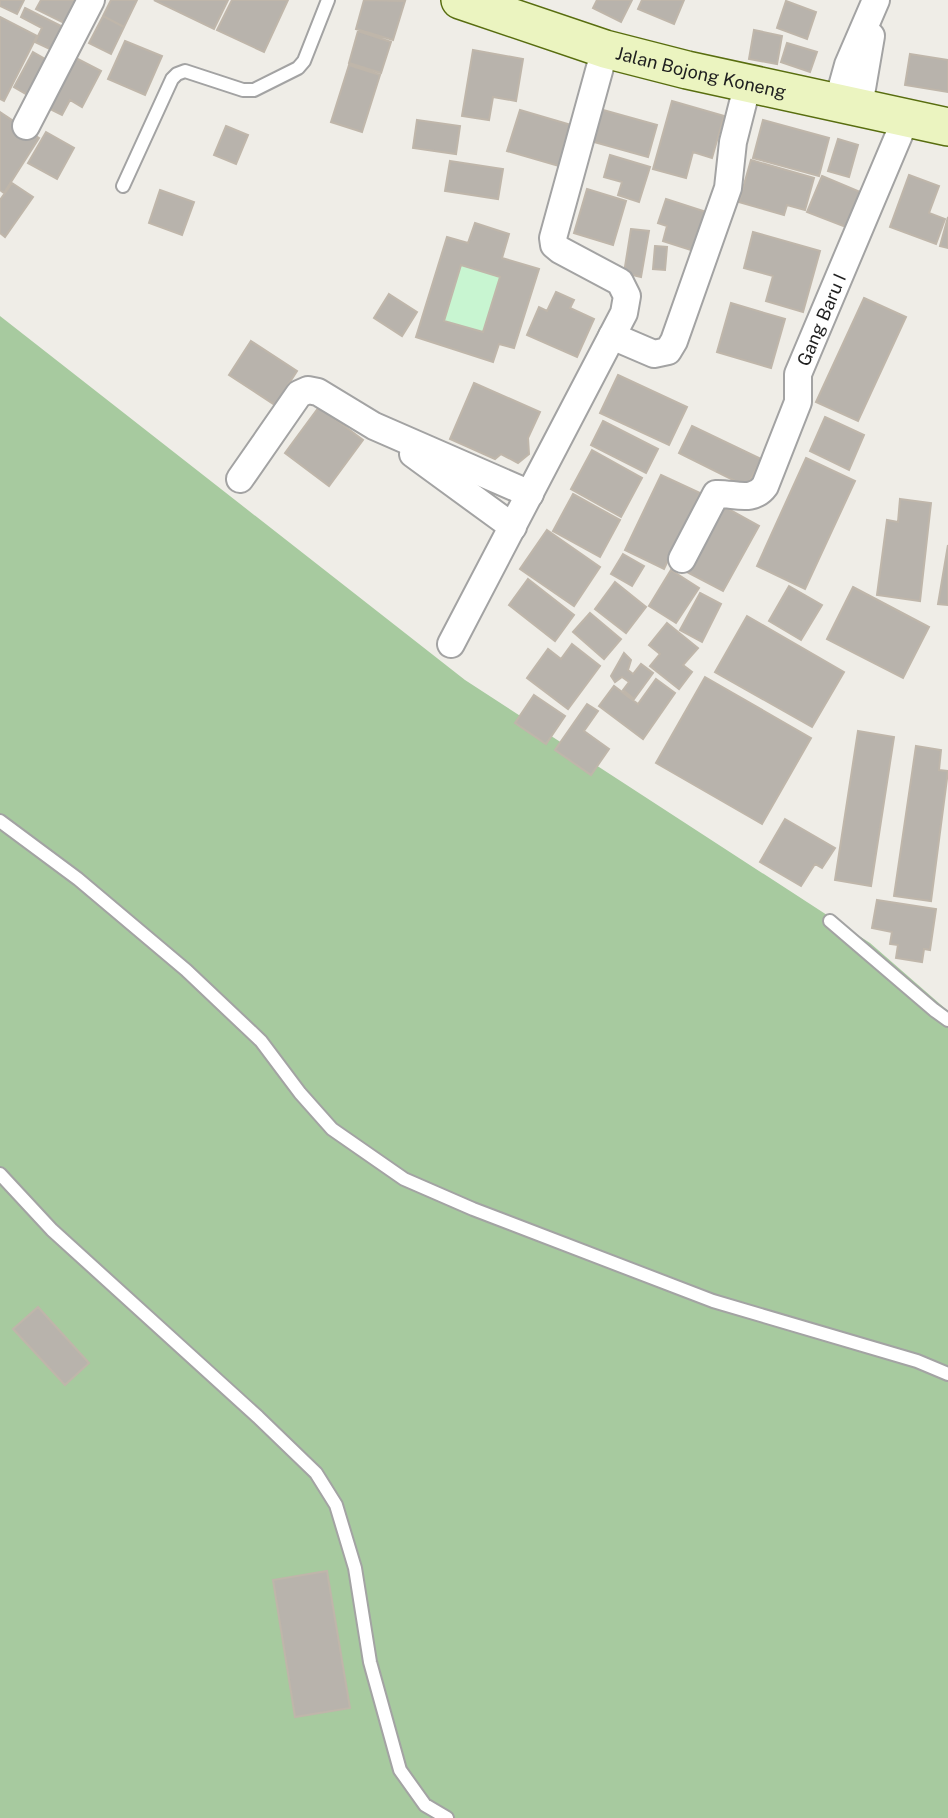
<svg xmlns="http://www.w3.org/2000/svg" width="948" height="1818" font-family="'Public Sans',sans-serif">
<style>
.forest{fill:#a7ca9f}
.park{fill:#c8f5d1}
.building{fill:#b8b3ac;stroke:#bfb6aa;stroke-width:2;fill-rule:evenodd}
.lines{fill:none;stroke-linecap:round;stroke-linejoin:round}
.lane-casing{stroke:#a3a3a3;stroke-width:16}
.street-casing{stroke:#a3a3a3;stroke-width:30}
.secondary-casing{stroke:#586d0f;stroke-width:40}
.lane{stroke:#fff;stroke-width:12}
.street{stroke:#fff;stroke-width:26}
.secondary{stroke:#ebf4c0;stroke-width:37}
.labels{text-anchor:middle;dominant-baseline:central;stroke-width:5;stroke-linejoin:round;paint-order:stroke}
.street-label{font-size:18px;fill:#1f1f1f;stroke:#fff}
</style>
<rect width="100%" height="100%" fill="#efede7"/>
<path class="forest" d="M0,316L465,680L870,943L948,1011V1818H0Z"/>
<path class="park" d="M461,265L500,277L483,332L444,321Z"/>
<path class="building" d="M0,0H24L17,14L0,6Z
M41,0H77L66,24L36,9Z
M111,0H137L124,27L103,16Z
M154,0H228L214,29Z
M232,0H288L264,52L217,30Z
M364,0L405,1L393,40L356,29Z
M597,0H632L621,22L593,8Z
M642,0H684L674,24L638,9Z
M786,1L816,12L807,39L777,28Z
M25,8L67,29L56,52L35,42L42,28L21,17Z
M103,16L124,27L111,54L89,43Z
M0,17L37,36L4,101L0,99Z
M754,30L782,36L777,64L749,59Z
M358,31L391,42L381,73L349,63Z
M125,41L162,56L145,95L108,79Z
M787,43L817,52L810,72L781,62Z
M473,50L523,59L516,101L493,97L489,120L462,116Z
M33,52L52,63L33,98L14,87Z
M910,54L948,60V92L905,85Z
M70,55L101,71L82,107L70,100L62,115L44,106Z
M349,65L380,75L362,132L331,122Z
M672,101L724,116L712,158L693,152L686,178L653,169Z
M596,108L657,125L648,157L587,140Z
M520,110L571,125L559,166L507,151Z
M0,112L39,138L4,193L0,190Z
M417,120L460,126L456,154L413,148Z
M763,120L829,138L819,176L753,158Z
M226,126L248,135L236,164L214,155Z
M46,132L74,148L57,179L28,163Z
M838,139L858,145L849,177L828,171Z
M610,155L650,167L639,202L618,195L622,182L604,177Z
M751,160L814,178L805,210L787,205L784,215L739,202Z
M450,161L503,169L498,199L445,191Z
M909,175L939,186L929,213L945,219L936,244L890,227Z
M822,176L865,194L851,229L807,212Z
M12,183L33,197L5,237L0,233V200Z
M587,189L626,201L613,245L574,233Z
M160,190L194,202L182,235L149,223Z
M666,199L706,212L694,251L663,241L667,226L658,223Z
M948,217V248L940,246Z
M475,223L509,234L502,258L539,269L514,348L499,344L493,362L416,337L447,237L468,243ZM461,265L500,277L483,332L444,321Z
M631,229L649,231L641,277L624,273Z
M753,232L820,251L803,312L766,301L773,276L744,268Z
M655,246L667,247L665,270L653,269Z
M556,292L574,300L570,308L594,319L577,357L527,335L539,307L547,311Z
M389,294L417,312L402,336L374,318Z
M864,298L906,317L858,421L816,402Z
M731,303L785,319L771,368L717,352Z
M251,341L297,371L275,405L229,375Z
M618,375L687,407L669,445L600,413Z
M474,383L540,412L528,438L529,454L518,463L501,454L495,459L450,439Z
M319,407L363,440L329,486L285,453Z
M825,417L864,435L849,470L810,451Z
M603,421L658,449L646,473L591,445Z
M692,426L761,459L747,487L679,453Z
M592,450L642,478L621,517L571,489Z
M806,458L855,481L805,589L757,566Z
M661,475L700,493L664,569L625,550Z
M573,494L620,520L600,557L553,531Z
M900,499L931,503L920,601L877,595L887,520L898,522Z
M723,506L759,526L723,591L687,572Z
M547,530L600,567L574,606L520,569Z
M948,545V605L938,604Z
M623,554L644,566L632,586L611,574Z
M671,570L699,588L676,623L649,606Z
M528,579L574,615L555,641L509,605Z
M615,582L646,607L626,633L595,609Z
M789,586L822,605L801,640L769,621Z
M853,587L929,627L903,678L827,639Z
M700,593L721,604L702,642L680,630Z
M590,613L621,639L604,659L573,632Z
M747,616L844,672L812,727L715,672Z
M667,623L698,648L683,665L692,672L679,689L650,666L660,654L649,645Z
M572,644L600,666L568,709L527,678L548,649L561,659Z
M624,653L631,660L628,670L633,674L641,664L653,673L634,699L623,690L629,682L622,677L615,682L611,676Z
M705,677L811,738L762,824L656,763Z
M656,679L675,693L643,739L599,706L614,686L638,704Z
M534,695L565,716L546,744L515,723Z
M587,704L598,711L584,731L609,749L591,775L555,750Z
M858,731L894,737L871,886L835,880Z
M916,746L941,750L939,770L948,771L931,901L894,896Z
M785,819L835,848L822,868L815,864L801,886L760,862Z
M877,900L936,909L930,950L924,949L922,962L896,958L898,945L890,944L892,932L872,928Z
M38,1307L89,1363L65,1385L13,1329Z
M327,1571L350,1708L295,1717L273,1580Z"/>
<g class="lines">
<defs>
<path id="lane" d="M123,186L172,79L177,74L185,71L243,90H254L298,68L304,61L328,0
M0,821L78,879L186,970L261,1041L300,1093L332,1129L404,1179L473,1209L713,1301L917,1361L948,1374
M830,921L934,1010L948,1020
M0,1174L52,1230L258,1417L316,1473L336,1505L355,1568L370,1662L400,1770L425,1805L447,1818"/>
<g id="street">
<path d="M605,49L553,238L554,245L560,250L620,282L627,296L624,313L612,336"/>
<path d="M838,101L848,65L876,0"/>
<path d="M859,106L871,36"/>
<path d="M26,126L91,0"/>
<path d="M413,454L513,527"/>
<path d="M240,479L299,394L308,390L318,392L374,426L530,494"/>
<path id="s1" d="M682,559L716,494C734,493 753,503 765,486L798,402V374L907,116"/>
<path d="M451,644L612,336L654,354L668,351L674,341L728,188L733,142L748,83"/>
</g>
<g id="secondary">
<path id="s2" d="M460,0L605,49L687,70L948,127"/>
</g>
</defs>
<use href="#lane" class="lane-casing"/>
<use href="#street" class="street-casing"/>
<use href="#secondary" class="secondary-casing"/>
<use href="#lane" class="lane"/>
<use href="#street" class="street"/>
<use href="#secondary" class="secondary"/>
</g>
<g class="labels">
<g class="street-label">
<text stroke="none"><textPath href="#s2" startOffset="252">Jalan Bojong Koneng</textPath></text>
<text stroke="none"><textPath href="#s1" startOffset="303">Gang Baru I</textPath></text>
</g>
</g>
</svg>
